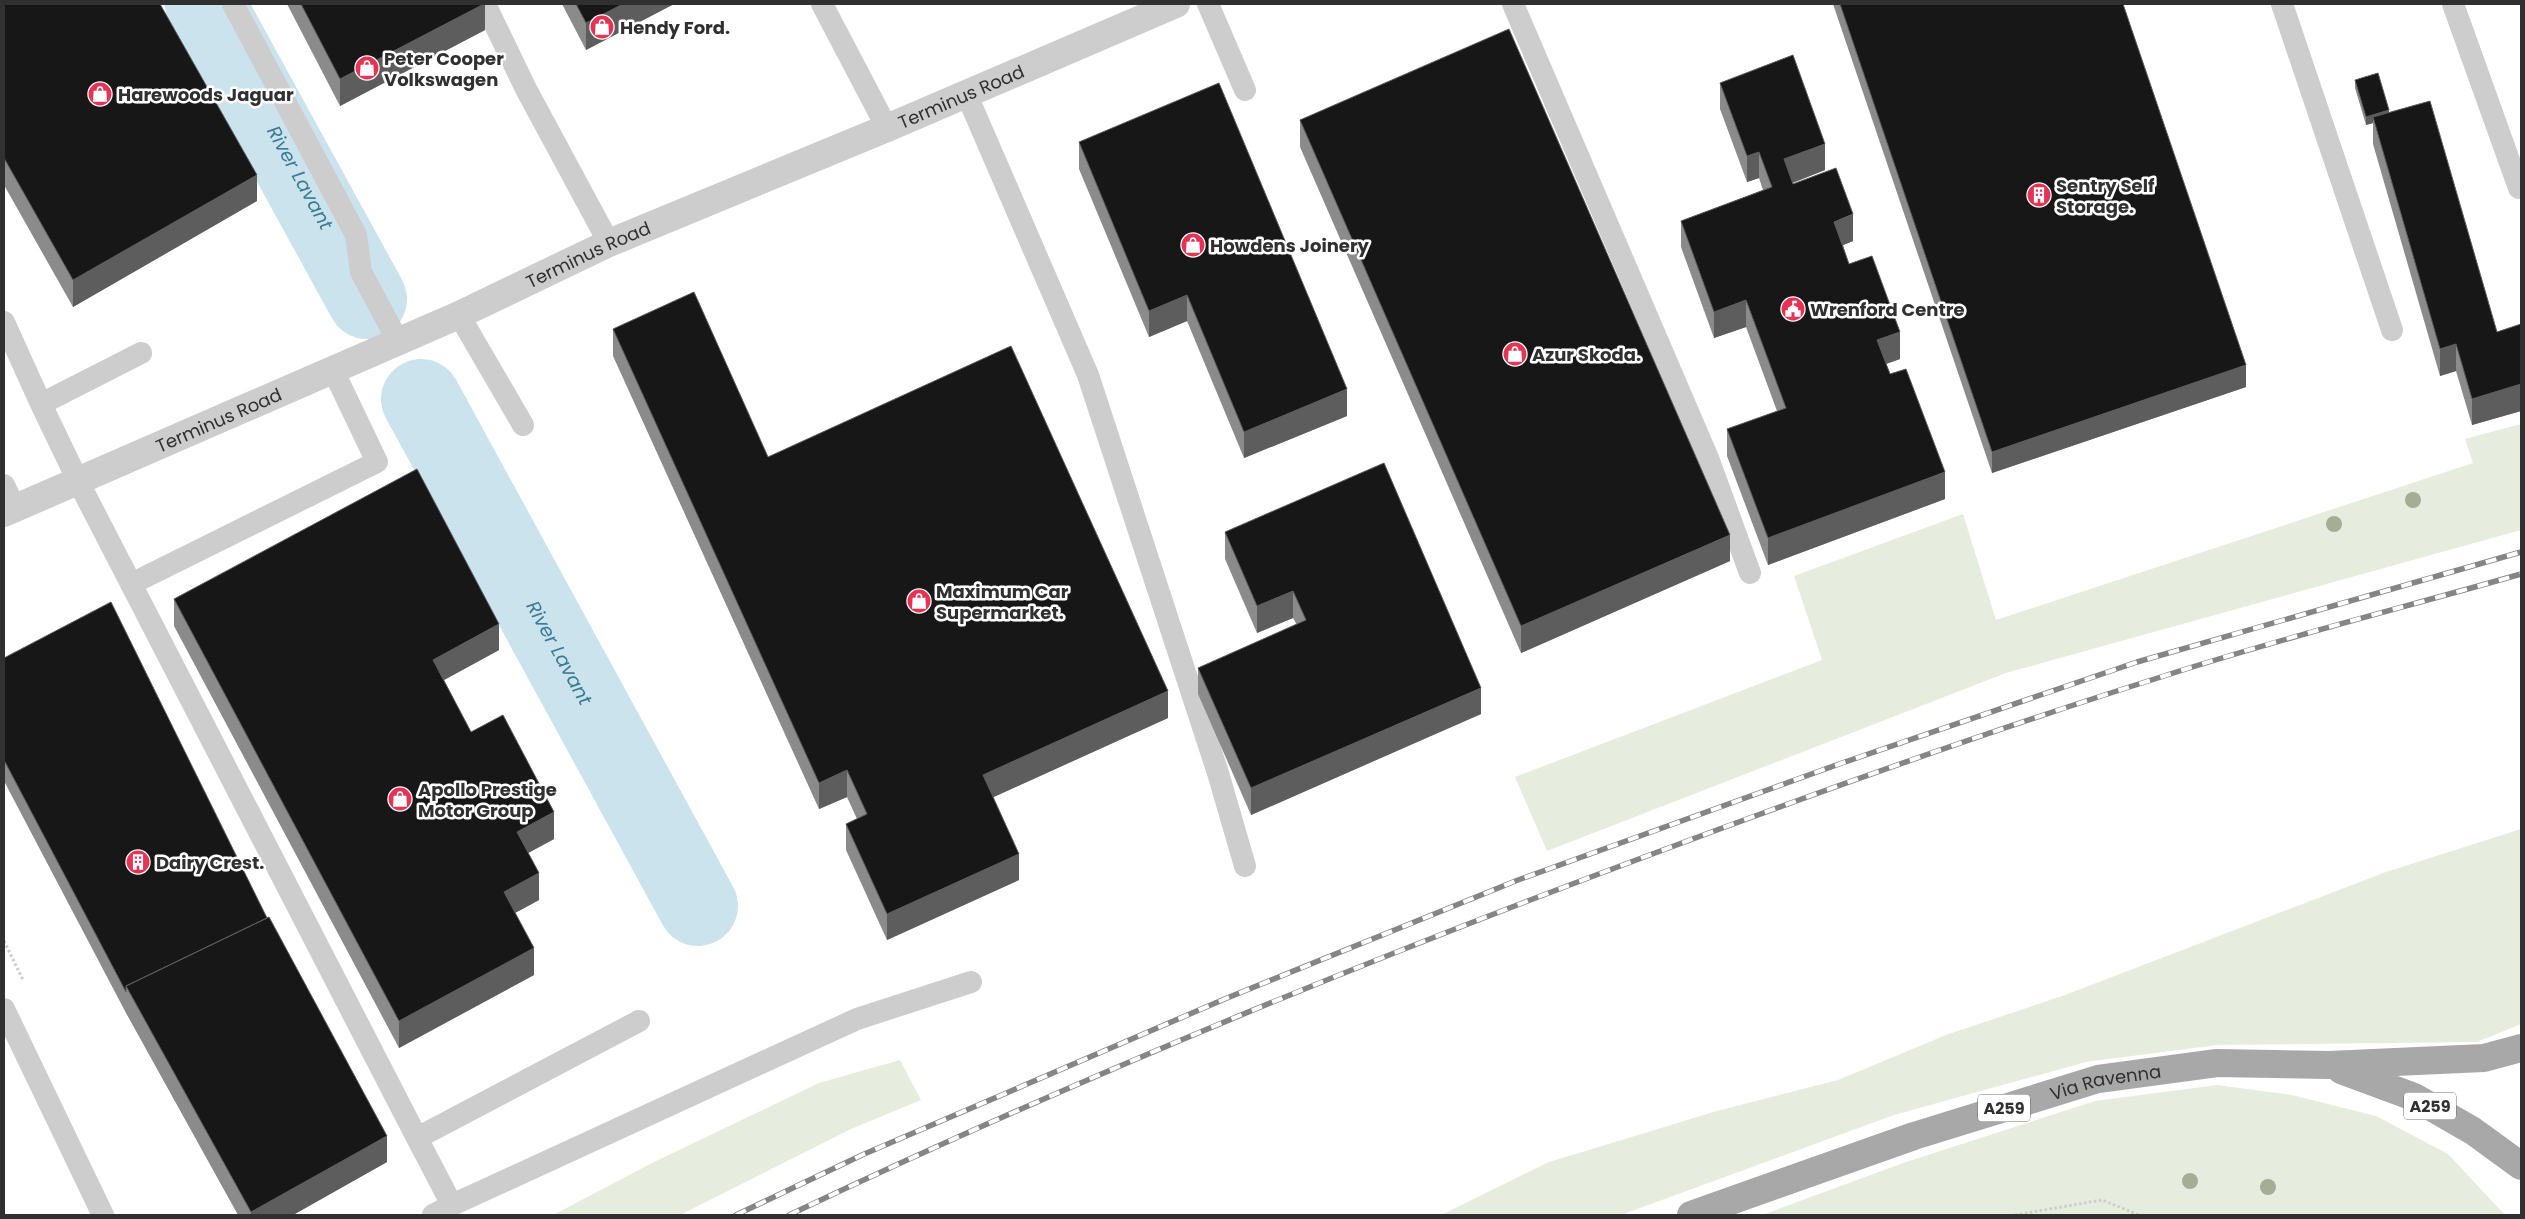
<svg xmlns="http://www.w3.org/2000/svg" width="2525" height="1219" font-family="Poppins,sans-serif">
<style>
.green{fill:#e7edde}
.lines{fill:none;stroke-linecap:round;stroke-linejoin:round}
.river{stroke:#cae3ec;stroke-width:80}
.path{stroke:#cdcdcd;stroke-width:3;stroke-dasharray:2.5 2.5;stroke-linecap:butt}
.service{stroke:#cdcdcd;stroke-width:22}
.tertiary{stroke:#cdcdcd;stroke-width:28}
.primary{stroke:#a8a8a8;stroke-width:28}
.rail-casing{stroke:#858585;stroke-width:5.5}
.rail{stroke:#fff;stroke-width:4;stroke-dasharray:11;stroke-linecap:butt}
.tree{fill:#a3ae94}
.wall{fill:#8b8b8b}
.shaded-wall{fill:#5d5d5d}
.building{fill:#171717;stroke:#5d5d5d}
.labels{text-anchor:middle;dominant-baseline:central;stroke-width:5;stroke-linejoin:round;paint-order:stroke}
.shield{fill:#fff;stroke:#6e6e6e;stroke-width:1}
.shield-label{font-size:16px;font-weight:bold;fill:#303030}
.poi-label{font-size:18px;font-weight:bold;fill:#303030;stroke:#fff;text-anchor:start}
.street-label{font-size:18px;fill:#303030;stroke:#fff}
.water-label{font-size:19px;font-style:italic;fill:#3c7b93;stroke:#fff}
</style>
<rect width="100%" height="100%" fill="#fff"/>
<path class="green" d="M2521,424V530L2006,673L1547,851L1515,777L1822,660L1794,576L1963,514L1996,620L2473,463L2465,439Z
M2521,829V1024L2477,1042L2217,1045L2086,1062L1894,1115L1621,1215H1441L1549,1162L1717,1111L1838,1080L1946,1035L2065,995L2386,872Z
M900,1060L921,1100L851,1129L680,1215H553L652,1163L819,1083Z
M2217,1085L2292,1095L2376,1116L2448,1154L2505,1215H1762L1906,1162L2095,1101Z"/>
<g class="lines">
<g class="river">
<path id="s1" d="M205,4L367,299"/>
<path id="s2" d="M421,399L698,906"/>
</g>
<path class="path" d="M4,941L23,980
M2015,1215L2102,1200L2139,1215"/>
<path class="service" d="M233,4L356,235L361,272L398,341
M485,4L526,89L609,243
M822,4L887,128
M1208,4L1245,90
M1513,4L1708,458L1750,573
M2282,4L2392,330
M2453,4L2519,188
M966,93L1088,375L1218,773L1245,866
M459,315L523,425
M4,322L41,404L141,353
M41,404L78,481L417,1138L639,1021
M4,485L15,508
M131,584L377,462L333,370
M4,1009L103,1215
M417,1138L452,1205L857,1019L971,982
M433,1215L452,1205"/>
<path class="tertiary" id="s3" d="M4,513L459,315L609,243L887,128L1176,4"/>
<g class="primary">
<path d="M2341,1070L2414,1097L2473,1131L2521,1166"/>
<path id="s4" d="M1691,1215L1914,1136L2098,1079L2217,1063L2329,1065L2484,1058L2521,1048"/>
</g>
<defs>
<path id="rail" d="M736,1215L862,1155L1227,998L1518,880L1842,763L2137,662L2521,552
M789,1215C1072,1081 1361,962 1655,853C1823,790 1992,730 2164,676C2281,638 2402,608 2521,574"/>
</defs>
<use href="#rail" class="rail-casing"/>
<use href="#rail" class="rail"/>
</g>
<g class="tree">
<circle cx="2413" cy="500" r="8"/>
<circle cx="2334" cy="524" r="8"/>
<circle cx="2190" cy="1181" r="8"/>
<circle cx="2268" cy="1187" r="8"/>
</g>
<path class="wall" d="M4,4L257,201L73,307L4,185Z
M287,4H485V30L340,106Z
M562,4H674L586,50Z
M1833,4H2123L2246,387L1992,473Z
M2355,80L2389,113L2497,332L2521,324V411L2472,425L2456,371L2440,376L2373,144V123L2366,125L2355,88Z
M1720,83L1825,170L1793,183V184L1853,241L1843,245L1849,264L1900,359L1886,364L1945,499L1768,565L1727,456V429L1777,411L1746,327L1714,338L1681,247V221L1763,190L1759,178L1747,182L1720,109Z
M1300,120L1730,561L1521,653L1300,147Z
M1079,142L1347,416L1244,458L1187,321L1149,337L1079,169Z
M613,329L768,457L1168,718L993,797L1019,880L887,940L846,850V824L857,819L847,797L819,809L613,356Z
M1225,532L1481,714L1251,815L1198,694V668L1297,625L1293,618L1257,633L1225,559Z
M174,599L499,650L444,680L471,732L554,839L528,853L539,900L515,913L534,975L399,1048L174,626Z
M4,658L387,1162L293,1215H238L126,1013L4,781Z"/>
<path class="shaded-wall" d="M484,4H485V30L340,106V79Z
M623,4H674L586,50V23Z
M2389,110V118L2373,117V123L2366,125V117Z
M1825,144V170L1784,186V159Z
M1759,152V178L1747,182V156Z
M257,175V201L73,307V280Z
M1853,214V241L1834,249V222Z
M1187,295V321L1149,337V311Z
M1746,300V327L1714,338V312Z
M1900,332V359L1877,367V340Z
M2456,344V371L2440,376V349Z
M2246,365V387L1992,473V452Z
M2521,384V411L2472,425V399Z
M1347,389V416L1244,458V432Z
M1945,472V499L1768,565V538Z
M1730,535V561L1521,653V626Z
M1293,591V618L1257,633V606Z
M499,624V650L433,686V660Z
M1481,688V714L1251,815V788Z
M1168,691V718L983,802V775Z
M847,770V797L819,809V783Z
M554,812V839L517,859V832Z
M1019,854V880L887,940V914Z
M539,873V900L504,919V892Z
M534,948V975L399,1048V1021Z
M387,1136V1162L293,1215H251V1212Z"/>
<path class="building" d="M4,4H160L257,175L73,280L4,158Z
M301,4H484L340,79Z
M576,4H623L586,23Z
M1840,4H2123L2246,365L1992,452Z
M1509,29L1730,535L1521,626L1300,120Z
M1793,55L1825,144L1784,159L1793,184L1836,168L1853,214L1834,222L1849,264L1872,256L1900,332L1877,340L1890,374L1906,369L1945,472L1768,538L1727,429L1786,408L1746,300L1714,312L1681,221L1772,187L1759,152L1747,156L1720,83Z
M2378,73L2389,110L2366,117L2355,80Z
M1219,83L1347,389L1244,432L1187,295L1149,311L1079,142Z
M2430,101L2497,332L2521,324V384L2472,399L2456,344L2440,349L2373,117Z
M694,292L768,457L1011,346L1168,691L983,775L1019,854L887,914L846,824L867,814L847,770L819,783L613,329Z
M1384,463L1481,688L1251,788L1198,668L1306,620L1293,591L1257,606L1225,532Z
M417,469L499,624L433,660L471,732L503,715L554,812L517,832L539,873L504,892L534,948L399,1021L174,599Z
M111,602L267,918L126,986V992L4,760V658Z
M269,917L387,1136L251,1212L126,986Z"/>
<defs>
<symbol id="shop-disc" viewBox="-11 -11 22 22"><circle r="9.5" fill="#e63253" stroke="#fff"/><path d="M-5-2.5h2.3a2.7 3.5 0 0 1 5.4 0H5L5.5 6h-11ZM-1.5-2.5h3a1.5 2.3 0 0 0-3 0Z" fill="#fff"/></symbol>
<symbol id="building-disc" viewBox="-11 -11 22 22"><circle r="9.5" fill="#e63253" stroke="#fff"/><path d="M-4-6H4V6H1V3H-1V6H-4ZM-2.5-4.3h1.7v1.8h-1.7ZM.8-4.3h1.7v1.8H.8ZM-2.5-1h1.7V.8h-1.7ZM.8-1h1.7V.8H.8Z" fill="#fff"/></symbol>
<symbol id="civic-disc" viewBox="-11 -11 22 22"><circle r="9.5" fill="#e63253" stroke="#fff"/><path d="M-.6-6.5H3V-4.5H.6V-3L4-1V1h2V6H-6V1h2V-1L-.6-3ZM-1.2 2.5V6h2.4V2.5Z" fill="#fff"/></symbol>
</defs>
<g fill-rule="evenodd">
<use href="#shop-disc" x="588" y="13" width="28" height="28"/>
<use href="#shop-disc" x="353" y="54" width="28" height="28"/>
<use href="#shop-disc" x="86" y="80" width="28" height="28"/>
<use href="#building-disc" x="2025" y="181" width="28" height="28"/>
<use href="#shop-disc" x="1179" y="231" width="28" height="28"/>
<use href="#civic-disc" x="1779" y="295" width="28" height="28"/>
<use href="#shop-disc" x="1501" y="340" width="28" height="28"/>
<use href="#shop-disc" x="905" y="587" width="28" height="28"/>
<use href="#shop-disc" x="386" y="785" width="28" height="28"/>
<use href="#building-disc" x="124" y="848" width="28" height="28"/>
</g>
<g class="labels">
<g class="shield">
<rect x="2404" y="1092.5" width="52" height="27" rx="4"/>
<rect x="1978" y="1094.5" width="52" height="27" rx="4"/>
</g>
<g class="shield-label">
<text x="2430" y="1106">A259</text>
<text x="2004" y="1108">A259</text>
</g>
<g class="poi-label">
<text x="620" y="27">Hendy Ford.</text>
<text x="384" y="58">Peter Cooper<tspan x="384" dy="21">Volkswagen</tspan></text>
<text x="118" y="94">Harewoods Jaguar</text>
<text x="2056" y="185">Sentry Self<tspan x="2056" dy="21">Storage.</tspan></text>
<text x="1210" y="245">Howdens Joinery</text>
<text x="1810" y="309">Wrenford Centre</text>
<text x="1532" y="354">Azur Skoda.</text>
<text x="936" y="591">Maximum Car<tspan x="936" dy="21">Supermarket.</tspan></text>
<text x="418" y="789">Apollo Prestige<tspan x="418" dy="21">Motor Group</tspan></text>
<text x="156" y="862">Dairy Crest.</text>
</g>
<g class="street-label">
<text stroke="none"><textPath href="#s3" startOffset="1044">Terminus Road</textPath></text>
<text stroke="none"><textPath href="#s3" startOffset="639">Terminus Road</textPath></text>
<text stroke="none"><textPath href="#s3" startOffset="234">Terminus Road</textPath></text>
<text stroke="none"><textPath href="#s4" startOffset="436">Via Ravenna</textPath></text>
</g>
<g class="water-label">
<text stroke="none"><textPath href="#s1" startOffset="198">River Lavant</textPath></text>
<text stroke="none"><textPath href="#s2" startOffset="289">River Lavant</textPath></text>
</g>
</g>
<rect width="2525" height="1219" fill="none" stroke="#303030" stroke-width="10"/>
</svg>
